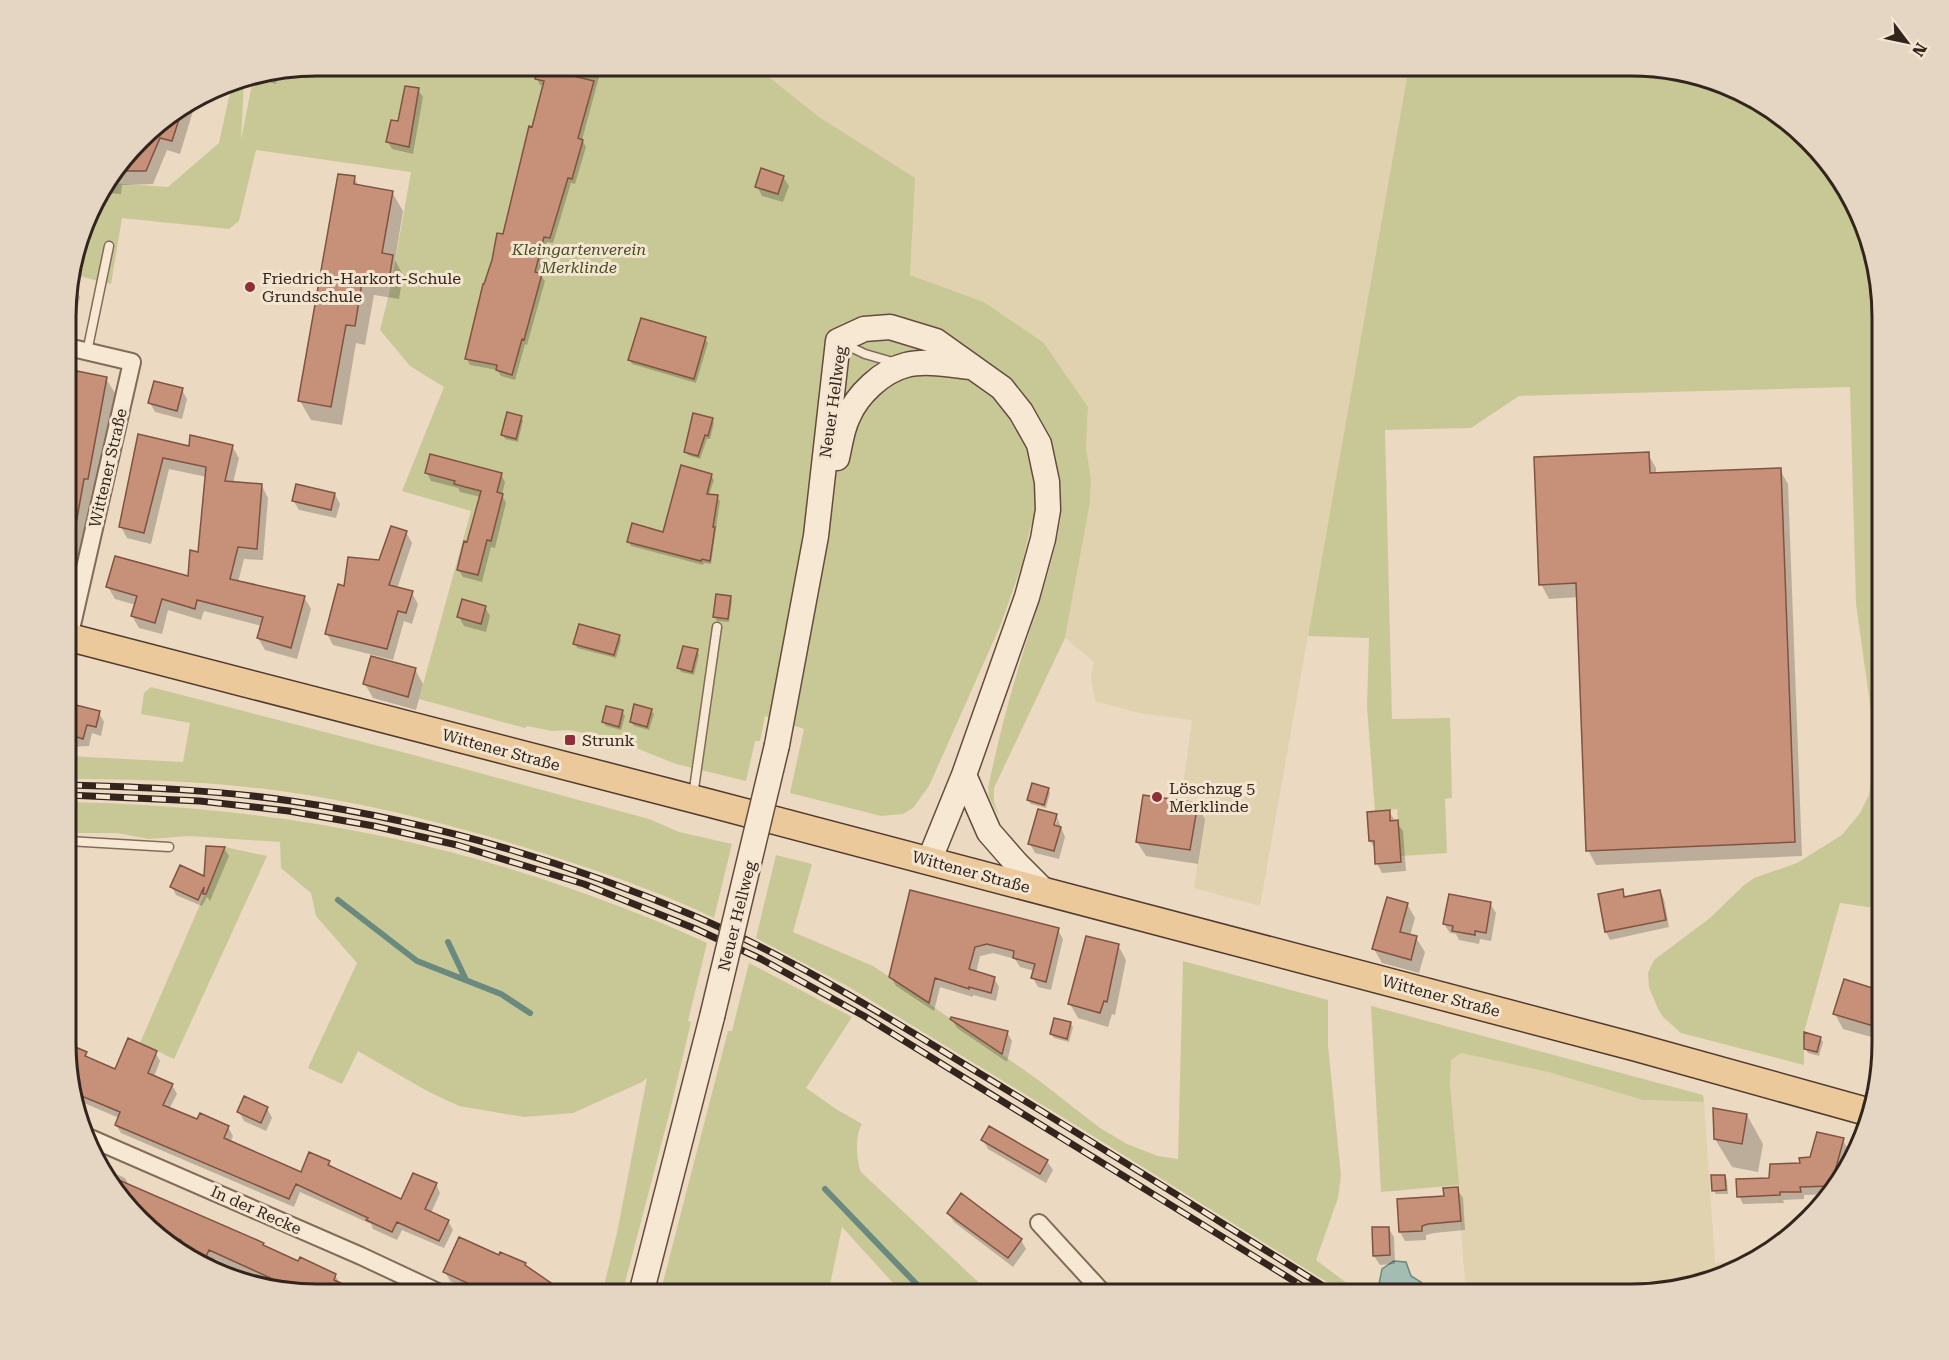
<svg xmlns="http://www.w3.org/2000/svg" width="1949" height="1360" font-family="'Roboto Serif',serif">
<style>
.farmland{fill:#e0d2af}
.green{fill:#c8c896}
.water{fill:#a3bdb3;stroke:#6b8a7f;stroke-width:1.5}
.shadow{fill:#0003;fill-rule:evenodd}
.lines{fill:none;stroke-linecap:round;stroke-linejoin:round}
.stream{stroke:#6b8a7f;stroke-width:6}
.building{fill:#c79179;stroke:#805341;stroke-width:1.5}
.service-casing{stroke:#836b5a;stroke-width:11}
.minor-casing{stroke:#836b5a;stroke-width:20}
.secondary-casing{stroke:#654c3d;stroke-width:27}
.primary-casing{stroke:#513a2e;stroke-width:30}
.service{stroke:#f6e8d3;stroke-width:8}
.minor{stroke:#f6e8d3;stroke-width:16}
.secondary{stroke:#f6e8d3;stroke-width:24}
.primary{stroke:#ecc99a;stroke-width:27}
.rail-casing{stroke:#33251d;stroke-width:7}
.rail{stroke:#f3e5d0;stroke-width:4.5;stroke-dasharray:14;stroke-linecap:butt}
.secondary-bridge-casing{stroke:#654c3d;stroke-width:27;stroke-linecap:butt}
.secondary-bridge{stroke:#f6e8d3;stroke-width:24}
.poi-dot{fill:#8e2e39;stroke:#f3e5d0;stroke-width:2}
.labels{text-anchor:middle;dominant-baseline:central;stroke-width:6;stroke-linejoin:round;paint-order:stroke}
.park-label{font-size:16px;font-style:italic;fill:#494f25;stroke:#f3e5d0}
.poi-label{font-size:16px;fill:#33251d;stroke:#f3e5d0;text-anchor:start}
.street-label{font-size:16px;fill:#33251d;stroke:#f3e5d0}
.rim{fill:none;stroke:#33251d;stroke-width:3}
</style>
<rect width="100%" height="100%" fill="#ebd9c1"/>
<path class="farmland" d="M755,66H1409L1260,906L1194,888L1208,794L1183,786L1192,720L1139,713L1095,701L1091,677L1094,662L1065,638L1090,502L1091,479L1086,447L1088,407L1044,343L984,302L910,275L819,117Z
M1461,1053L1548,1072L1643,1100L1704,1102L1715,1263L1752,1260L1743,1268L1631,1294H1466L1450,1084L1451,1059Z"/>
<path class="green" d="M318,66H755L819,117L915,178L910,275L984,302L1044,343L1088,407L1086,447L1091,479L1090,502L1065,638L994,788V802L999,816L989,797L988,788C997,746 1007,704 1020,663C1034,614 1053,568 1061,517L1031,525L1022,564L1001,624L929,786L913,808L903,814L881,816L790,793L804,729L765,716L760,741H755L746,781L676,764L616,740L569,730L552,731L527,726L525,728L419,699L471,511L402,491L444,387L410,366L380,330L390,290L411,172L256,150L239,221L229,229L122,218L111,284L71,274L92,206L110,183L168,187L219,143L232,83L244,81L241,140L253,79Z
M1409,66L1647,67L1712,79L1784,118L1857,206L1882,302V909L1840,903L1804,1032V1065L1681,1033L1663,1017L1658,1009L1649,987L1648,973L1654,960L1710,918L1743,886L1754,878L1797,863L1842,835L1860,813L1869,795L1873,767L1871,711L1856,604L1850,387L1519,396L1471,428L1385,430L1392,719L1450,718L1452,798L1445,799L1447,853L1401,856L1397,809L1375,811L1367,707L1369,638L1308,636Z
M151,687L406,753L649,819L679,832L732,844L714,918C664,894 613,876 561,859C467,828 371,803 273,790C205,781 136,779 68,779V756L183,762L190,723L141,714L144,693Z
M68,802C250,806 418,833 589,895C629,910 669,925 707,943L688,1021L691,1022L670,1111L622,1294H602L617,1233L647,1078L642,1082L573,1113L524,1117L459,1106L427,1091L358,1051L342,1084L308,1068L357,963L316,916L311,893L281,868L280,842L189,836L149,839L117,833H68Z
M225,847L267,856L174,1059L140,1043Z
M776,855L812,864L793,932L873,966L908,989L1037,1079L1100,1128L1127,1144L1158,1156L1178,1159L1183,961L1328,1000V1045L1341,1176L1338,1198L1316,1260L1352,1287L1369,1294H1346L1077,1126L849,987L756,938Z
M749,963L852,1017L806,1088L836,1109L862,1124C855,1133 856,1161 861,1172L991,1294H903L842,1227L828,1294H660L728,1031H732Z
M1371,1006L1703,1095L1704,1102L1643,1100L1548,1072L1461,1053L1451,1060L1450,1084L1459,1185L1381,1192Z"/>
<path class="water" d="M1394,1261L1406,1262L1411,1276L1421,1282L1426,1288L1425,1294C1409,1294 1389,1299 1379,1284L1382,1269Z"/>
<path class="shadow" d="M540,66H602L582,140L586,147L575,184L571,183L553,243L547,242L539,274L545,281L527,345L525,344L515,380L501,376L497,370L470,365L467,359L504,236L544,86L540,85L537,79Z
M278,74L276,84L262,80L261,77Z
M418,90L423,97L413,154L392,149L388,142Z
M196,101L180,154L167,150L153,184L122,185L121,194L102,193L152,129Z
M783,177L789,186L783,202L762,196L757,186Z
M354,178L359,186L392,192L403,211L395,260L403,275L399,299L374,295L365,345L356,343L342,425L311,420L300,401Z
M69,282L72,283L80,297L74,326L68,325Z
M705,339L708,343L696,383L632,364L630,360Z
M106,379L115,393L95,493L92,492L76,573L68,571V424Z
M182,390L187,399L182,419L155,412L150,403Z
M521,417L523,421L518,442L505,439L503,435Z
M712,419L714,423L710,439H707L700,459L688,455L685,451Z
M140,436L190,447L232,446L239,458L233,483L262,486L268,498L263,560L244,559L238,582L304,597L311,609L297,659L265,650L258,638L262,626L204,611L201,620L168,610L162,634L139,628L132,616L136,605L115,599L108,587L189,578L200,554L207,477L169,469L151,544L127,538L121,527Z
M1648,454L1656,468V474L1780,470L1788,484L1802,856L1596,865L1588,850L1578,597L1549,599L1541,584Z
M427,473L501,474L505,482L502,495L506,503L495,548L491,547L482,582L463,577L458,569L468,544L481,497L460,492L458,488L431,481Z
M711,475L714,480L709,495L717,497L720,501L711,564L704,563L703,565L631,546L629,542L664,534Z
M335,494L340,504L336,518L299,510L293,500Z
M406,532L412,543L397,589L412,593L418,604L412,624L404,621L393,660L333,645L327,634L380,562Z
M730,597L732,601L729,622L717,621L715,617Z
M485,607L490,616L486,632L464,626L459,617Z
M619,636L621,640L616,658L577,648L575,643Z
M697,651L699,655L694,675L681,672L679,668Z
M415,669L423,684L416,710L373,698L365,684Z
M68,705L99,713L104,722L101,736L92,733L89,746L68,747Z
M651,710L654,714L649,730L634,726L631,722Z
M622,712L625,716L621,730L606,726L603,722Z
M1048,789L1050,793L1046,808L1031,804L1028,800Z
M1197,805L1205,819L1198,864L1146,856L1137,842Z
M1389,812L1403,831L1406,871L1382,873L1377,863L1376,850L1370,841L1368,813Z
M1056,815L1065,837L1059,859L1035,853L1030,844ZM1054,820H1057L1054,833Z
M208,847L224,848L229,856L210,901L207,897L202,906L176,895L172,887L206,878Z
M911,891L1058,930L1063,939L1051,990L1038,987L1033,978L1035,971L1020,967L1015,959L993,953L980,956L976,973L994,978L999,987L996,1001L973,995V997L940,987L934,1011L896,986L891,977Z
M1622,891L1626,898L1660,891L1664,899L1669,927L1610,940L1606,932Z
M1490,903L1496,913L1491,941L1480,939L1479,944L1459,940L1456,934L1450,933L1444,924Z
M1407,904L1415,918L1410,936L1416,938L1425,952L1419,973L1382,963L1374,949Z
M1118,945L1126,960L1115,1015L1112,1014L1108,1027L1078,1018L1070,1004Z
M1876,976L1882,977V1040L1843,1029L1835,1014L1872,989Z
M952,1019L1007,1032L1012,1041L1007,1062L957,1028Z
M1070,1023L1073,1027L1069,1042L1054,1038L1051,1034Z
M1820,1038L1823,1042L1819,1056L1808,1053L1805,1048Z
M155,1052L160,1061L154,1077L172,1085L177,1094L169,1109L198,1121L228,1127L233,1136L230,1143L301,1174L329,1162L332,1168L402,1201L436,1184L440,1193L431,1213L448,1221L453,1230L444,1248L402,1230L397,1240L373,1229L371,1224L300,1192L294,1207L121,1133L116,1125L119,1118L77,1100L68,1075L86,1053L89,1060L116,1071Z
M267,1108L272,1118L266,1131L244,1121L239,1112Z
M1747,1115L1763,1144L1758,1172L1732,1167L1715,1139Z
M983,1140L1047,1161L1053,1170L1046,1183L988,1149Z
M1843,1140L1847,1148L1839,1181L1832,1194L1804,1195V1199L1783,1200L1784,1203L1743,1204L1739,1196L1811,1159Z
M100,1167L125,1178L130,1187L263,1244L265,1247L299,1263L335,1275L341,1285L359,1293H302L275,1288L215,1259L211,1267L180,1250V1246L161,1238Z
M1725,1176L1727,1180L1728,1194H1716L1713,1190Z
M1457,1189L1463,1198L1465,1230L1434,1233L1426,1235V1240L1405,1241L1400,1232Z
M948,1213L1021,1240L1026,1249L1013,1267L954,1222Z
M1388,1228L1394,1237L1395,1264L1380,1265L1374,1256Z
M500,1257L525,1264L527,1268L564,1294H479L450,1281L445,1272Z"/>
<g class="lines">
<path class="stream" d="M338,900L417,961L501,994L530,1013
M448,942L466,980
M825,1189L926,1294"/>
</g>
<path class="building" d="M538,66L558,68L557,72L594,81L578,138L583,140L572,179L568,178L550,238L544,237L535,272L542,274L524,340L522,339L512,375L496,370L497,365L465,359L483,284H484L492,260L497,233L503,234L529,126L532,127L544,81L535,79Z
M405,86L419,88L409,147L386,142L391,120L398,121Z
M182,110L172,141L160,138L146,171H119L152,129Z
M761,168L784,176L778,194L755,187Z
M338,174L355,176L354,184L393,191L382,253L393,255L389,281L363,276L355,326L346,325L331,407L298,401Z
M641,318L706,337L694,379L628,360Z
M77,371L107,377L88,479H84L76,524L68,523V419Z
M154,381L183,388L177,411L148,403Z
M507,412L522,416L516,439L501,435Z
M693,413L713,418L708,436L705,435L698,456L684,452Z
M138,434L189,446L190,435L233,445L225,481L262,484L257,549L238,547L230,579L305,596L291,648L257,638L263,617L197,600L195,609L162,599L155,623L131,616L137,596L106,587L115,556L188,576L190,550L198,552L206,467L163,458L144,533L119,527Z
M1649,452L1650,473L1781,468L1795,842L1586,851L1576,583L1539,585L1534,457Z
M430,454L502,473L497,492L503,494L491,541L487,540L478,575L457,570L464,541L467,542L481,491L454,484L455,481L425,473Z
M681,465L712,474L707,494L718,495L713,527H715L710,561L702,559L701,561L627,542L632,523L663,532Z
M296,484L335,493L331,510L292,501Z
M391,526L407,531L389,585L413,591L406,613L398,611L387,649L325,634L338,584L344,586L348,557L379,560Z
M716,594L731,596L728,619L713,617Z
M462,599L486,606L481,624L457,617Z
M579,624L620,635L614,655L573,644Z
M683,646L698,649L692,672L677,668Z
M371,656L416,668L408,697L363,684Z
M68,703L100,711L96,727L87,725L83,739L68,734Z
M634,704L652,709L647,727L630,722Z
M606,706L623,710L619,727L602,722Z
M1032,783L1049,788L1044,805L1027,800Z
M1143,795L1198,803L1190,850L1136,842Z
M1038,809L1057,814L1054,825L1061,827L1054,851L1028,844Z
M1390,810V821L1398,820L1401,862L1375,864L1374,841H1369L1367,812Z
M206,846L225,847L206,894H203L204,887L198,900L170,887L180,865L204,876Z
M1623,889L1624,897L1660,890L1666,920L1605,932L1598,894Z
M910,890L1059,928L1046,982L1031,978L1035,964L1013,958L1014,951L987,944L975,947L969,969L995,977L991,993L969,987V989L935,978L929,1003L889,977Z
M1449,894L1491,902L1486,933L1475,931V935L1452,931L1453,926L1443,924Z
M1387,897L1408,903L1400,932L1417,936L1411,960L1372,949Z
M1086,936L1119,944L1107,1002L1104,1001L1100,1013L1068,1004Z
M1844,979L1882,991V1010L1877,1027L1833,1014Z
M951,1017L1008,1031L1002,1054L950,1019Z
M1054,1018L1071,1022L1067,1039L1050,1034Z
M1804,1032L1821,1037L1817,1052L1804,1049Z
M128,1038L157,1051L148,1073L173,1084L163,1105L197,1119L200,1113L229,1126L224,1138L301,1172L309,1152L330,1161L328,1165L401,1199L413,1173L437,1183L425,1209L449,1220L439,1241L397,1222L392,1232L366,1220L368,1218L296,1184L289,1199L115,1125L120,1112L74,1093L68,1075V1044L87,1052L85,1056L115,1069Z
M244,1096L268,1107L261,1123L237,1112Z
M1713,1108L1747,1114L1742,1144L1714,1139Z
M989,1126L1048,1160L1040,1174L981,1140Z
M1817,1132L1844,1138L1831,1186L1800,1187L1801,1192H1780V1195L1737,1197L1736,1179L1769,1178L1770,1164L1800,1163L1799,1158L1810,1157Z
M105,1174L264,1243L263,1245L298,1261L300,1257L336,1274L334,1280L363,1293H302L274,1288L277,1281L209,1250L204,1261L177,1248L181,1240L151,1227Z
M1711,1175H1725L1726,1190L1712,1191Z
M1458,1187L1461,1221L1428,1224L1422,1226V1231L1399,1232L1397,1199L1444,1196L1443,1188Z
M961,1193L1022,1239L1008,1258L947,1213Z
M1372,1227H1389L1390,1255L1373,1256Z
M459,1237L499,1255L500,1252L526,1263L525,1265L567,1294H481L476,1287L443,1272Z"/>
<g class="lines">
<defs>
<path id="service" d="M844,344L865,354L896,363
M87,352L109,246
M693,796L717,627
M68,841L169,847"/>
<path id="minor" d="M68,347L132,362L69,638
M90,1138L361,1256L442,1294
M1039,1223L1104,1294"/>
<path id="secondary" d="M837,458C840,445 842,429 848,417C857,395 882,371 906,365C926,360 951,365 971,367
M777,745L816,536L838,341L864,329L890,327L936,341L1002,388L1021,412L1039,444L1047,482L1048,510L1043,539L1027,597L964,775L929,861
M964,775L989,832L1016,863L1045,892
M641,1294L712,1017"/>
<path id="primary" d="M68,637L709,803L1635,1047L1872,1113"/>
</defs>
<use href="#service" class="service-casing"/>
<use href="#minor" class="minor-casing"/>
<use href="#secondary" class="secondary-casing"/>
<use href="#primary" class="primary-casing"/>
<use href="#service" class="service"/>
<use href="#minor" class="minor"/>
<use href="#secondary" class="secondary"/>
<use href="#primary" class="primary"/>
<defs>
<path id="rail" d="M68,785C143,787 217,790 291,801C429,821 564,861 692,915C791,957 882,1014 974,1070C1095,1143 1215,1219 1336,1294
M68,795L200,801L289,811L374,826L457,845L584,884L696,929L761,959L864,1016L1315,1294"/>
</defs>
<use href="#rail" class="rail-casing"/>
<use href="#rail" class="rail"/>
<defs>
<path id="secondary-bridge" d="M712,1017L777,745"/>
</defs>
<use href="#secondary-bridge" class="secondary-bridge-casing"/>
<use href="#secondary-bridge" class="secondary-bridge"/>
</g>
<g class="poi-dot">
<circle cx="250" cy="287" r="6"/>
<rect x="564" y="734" width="12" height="12" rx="3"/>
<circle cx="1157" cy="797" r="6"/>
</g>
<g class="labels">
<g class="park-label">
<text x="579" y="249">Kleingartenverein<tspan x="579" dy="18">Merklinde</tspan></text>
</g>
<g class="poi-label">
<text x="262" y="278">Friedrich-Harkort-Schule<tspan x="262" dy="18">Grundschule</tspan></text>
<text x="582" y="740">Strunk</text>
<text x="1169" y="788">Löschzug 5<tspan x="1169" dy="18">Merklinde</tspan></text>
</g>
<g class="street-label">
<text transform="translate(833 402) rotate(-82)">Neuer Hellweg</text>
<text transform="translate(108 468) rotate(-77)">Wittener Straße</text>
<text transform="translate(501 750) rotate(15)">Wittener Straße</text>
<text transform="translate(971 872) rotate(15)">Wittener Straße</text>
<text transform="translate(737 916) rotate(-76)">Neuer Hellweg</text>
<text transform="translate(1441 996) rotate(15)">Wittener Straße</text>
<text transform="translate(256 1210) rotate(24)">In der Recke</text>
</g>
</g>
<path d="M0 0H1949V1360H0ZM317 76H1631A241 241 0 0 1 1872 317V1043A241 241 0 0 1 1631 1284H317A241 241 0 0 1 76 1043V317A241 241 0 0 1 317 76Z" fill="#e4d6c2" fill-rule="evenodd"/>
<path class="rim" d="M317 76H1631A241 241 0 0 1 1872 317V1043A241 241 0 0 1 1631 1284H317A241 241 0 0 1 76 1043V317A241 241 0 0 1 317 76Z"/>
<g transform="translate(1907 42) rotate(122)" stroke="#f3e5d0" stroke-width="4.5" paint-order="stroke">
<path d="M0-4.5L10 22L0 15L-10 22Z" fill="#33251d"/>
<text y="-9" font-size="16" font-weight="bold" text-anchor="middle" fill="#33251d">N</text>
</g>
</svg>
